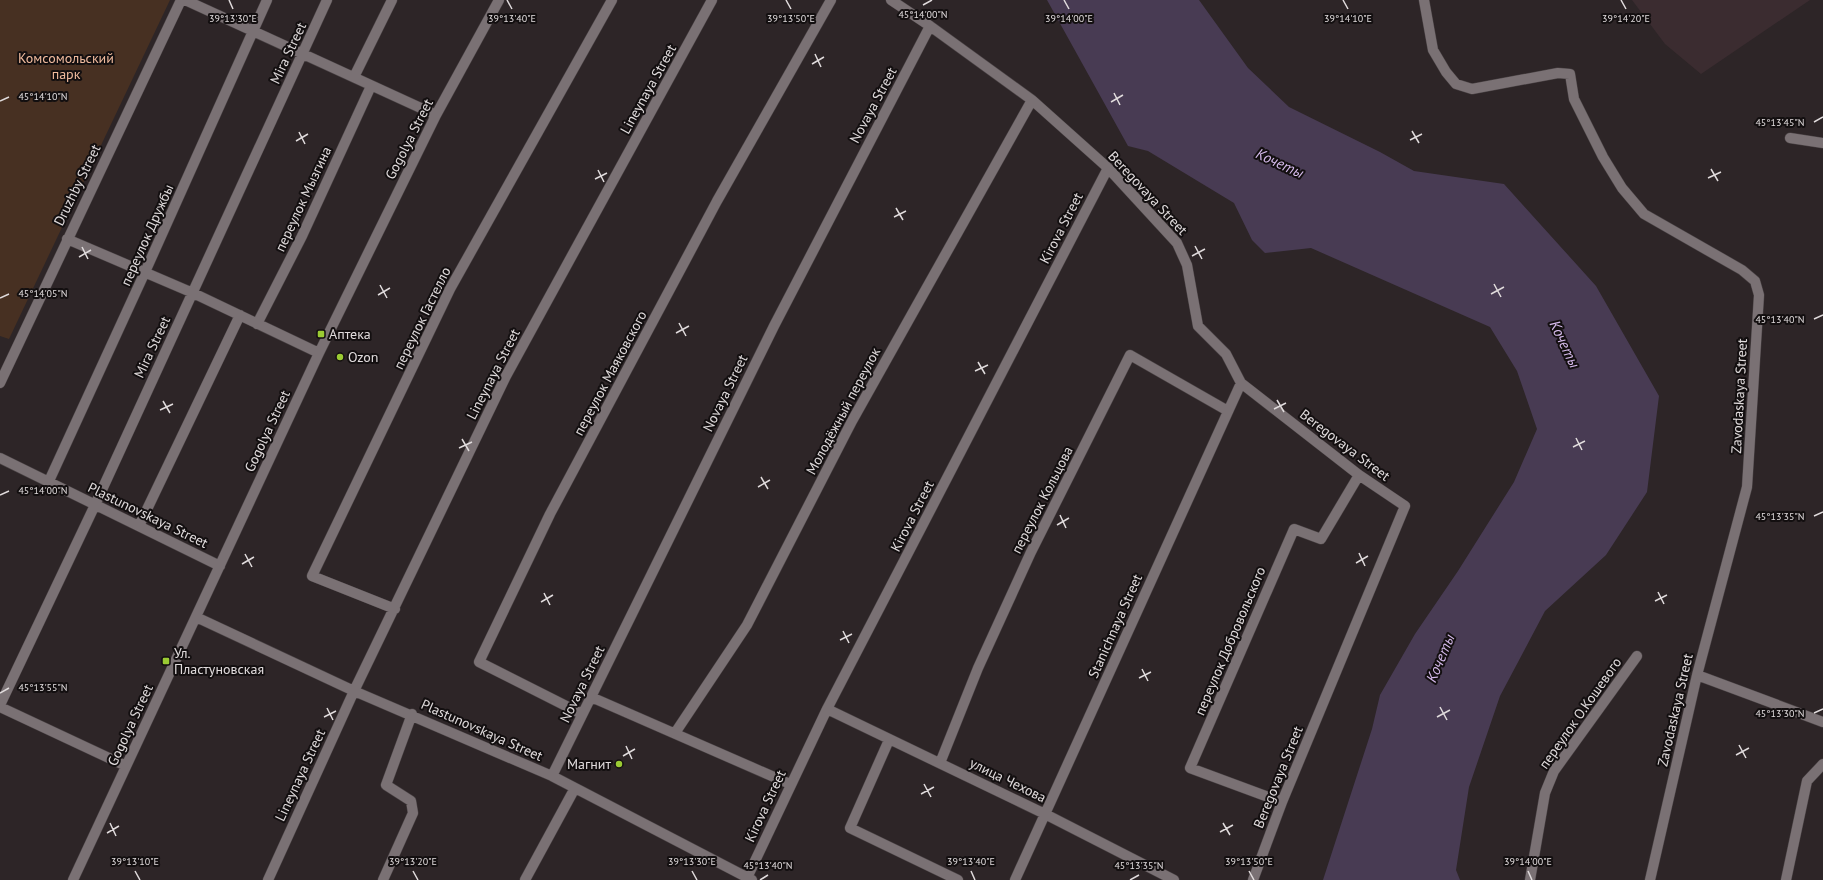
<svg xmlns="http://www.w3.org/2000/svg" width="1823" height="880" font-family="'PT Sans',sans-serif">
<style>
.built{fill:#3b2c30}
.green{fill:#473022}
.water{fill:#483b53}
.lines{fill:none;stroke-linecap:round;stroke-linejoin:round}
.minor-casing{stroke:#4a4345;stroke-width:11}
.minor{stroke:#7a7174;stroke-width:10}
.ticks{fill:none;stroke:#e0dbdc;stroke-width:1.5}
.poi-dot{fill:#9bcb33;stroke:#130f10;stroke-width:1.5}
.labels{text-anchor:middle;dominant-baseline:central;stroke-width:4;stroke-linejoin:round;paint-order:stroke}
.street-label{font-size:14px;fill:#e0dbdc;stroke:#130f10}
.park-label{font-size:14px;fill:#efba9d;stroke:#130f10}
.poi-label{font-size:14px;fill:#e0dbdc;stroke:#130f10;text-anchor:start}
.water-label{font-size:15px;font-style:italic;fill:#d4b9ea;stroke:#130f10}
.ticks-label{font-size:10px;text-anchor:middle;fill:#e0dbdc;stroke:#130f10;stroke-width:4;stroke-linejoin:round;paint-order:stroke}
</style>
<rect width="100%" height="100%" fill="#2d2527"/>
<path class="built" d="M1632,0H1810L1701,74L1665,44Z"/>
<path class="green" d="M0,0H170L9,339L0,336Z"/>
<path class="water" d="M1047,0H1199L1248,68L1289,107L1380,152L1414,171L1504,184L1596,286L1659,396L1647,492L1606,555L1545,611L1500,696L1469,787L1456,870L1460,880H1323L1372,729L1380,695L1415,634L1458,571L1514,482L1537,429L1517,371L1490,327L1311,248L1265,253L1252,240L1234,203L1148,151L1128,146Z"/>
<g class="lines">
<defs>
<path id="minor" d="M185,0L436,115
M891,0L930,26L1032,100L1108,168L1177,243L1187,265L1198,326L1226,354L1241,383L1359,475L1405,506L1282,802L1253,880
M1424,0L1433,50L1446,72L1456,84L1472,89L1558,73L1570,74L1574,99L1603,157L1622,188L1644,214L1742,270L1755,281L1759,295L1747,487L1697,675L1650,880
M354,77L392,0
M1790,138L1823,143
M67,239L193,293L319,353
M257,324L302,236L371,86
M0,383L181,0
M0,458L220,566
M49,481L145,272L267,0
M139,526L240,315
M395,609L312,576L450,289L612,0
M196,617L354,691L552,776L752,880
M1697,675L1823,722
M591,697L790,784
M0,705L95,505L327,0
M0,707L126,766
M827,709L1045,814L1174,880
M582,714L479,662L550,514L717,201L831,0
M675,733L747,625L852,421L1032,100
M889,740L850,828L958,880
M940,763L978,668L1031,552L1130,355L1228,411
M552,776L774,326L930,26
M1282,802L1190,768L1294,529L1321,539L1359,475
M73,880L319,353L436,115L499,0
M268,880L354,691L506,376L712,0
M383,880L413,813L411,801L386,785L412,714
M525,880L575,788
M746,880L827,709L1108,168
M1015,880L1241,383
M1530,880L1545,793L1554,771L1637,656
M1786,880L1807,781L1823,764"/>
</defs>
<use href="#minor" class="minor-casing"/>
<use href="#minor" class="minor"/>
</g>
<path class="ticks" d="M229,0L233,9M507,0L512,9M786,0L791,9M1064,0L1069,9M1343,0L1348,9M1621,0L1626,9M923,5L932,0M815,54L821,67M812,64L824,57M1114,93L1120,105M0,101L9,97M1111,102L1123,95M1814,122L1823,117M1412,131L1419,143M299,132L305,144M1410,140L1422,134M296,141L308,134M1711,169L1718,181M598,170L604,182M1708,178L1721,172M595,179L607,173M896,208L903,220M894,217L906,211M1195,246L1202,259M82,247L88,259M1192,256L1205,249M79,257L91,250M1494,284L1501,297M380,285L387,298M1491,294L1504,287M378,295L390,288M0,298L9,294M1814,319L1823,315M679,323L686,336M676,333L689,326M978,362L985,374M975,371L988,365M1277,400L1284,412M163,401L170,413M1274,409L1286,403M160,410L173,404M1576,438L1582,450M462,439L469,451M1573,447L1585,441M459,448L472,442M761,477L768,489M758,487L770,480M0,495L9,491M1060,515L1066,528M1814,516L1823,512M1057,525L1069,518M1359,553L1365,566M245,554L252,567M1356,563L1368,556M242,564L254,557M1658,592L1664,604M544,593L550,605M1655,601L1667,595M541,602L553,595M843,631L849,643M840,640L852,634M1142,669L1148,681M1139,678L1151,672M0,693L9,688M1440,707L1447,720M327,708L333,720M1814,713L1823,709M324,717L336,711M1437,717L1450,710M1739,745L1746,758M626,746L632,759M1736,755L1749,748M623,756L635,749M924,784L931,797M921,794L934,787M110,823L116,836M1223,823L1230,835M1220,832L1233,825M107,833L119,826M135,871L140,880M413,871L418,880M692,871L697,880M971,871L975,880M1249,871L1254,880M1528,871L1532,880M760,880L768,875M1130,880L1139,875"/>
<g class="poi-dot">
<rect x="317" y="330" width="8" height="8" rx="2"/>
<circle cx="340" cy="357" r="4"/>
<rect x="162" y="657" width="8" height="8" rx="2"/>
<circle cx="619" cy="764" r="4"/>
</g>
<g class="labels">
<g class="street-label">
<text transform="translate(288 53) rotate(-65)">Mira Street</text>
<text transform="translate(648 89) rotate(-61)">Lineynaya Street</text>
<text transform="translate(873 105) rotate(-62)">Novaya Street</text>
<text transform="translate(409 139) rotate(-63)">Gogolya Street</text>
<text transform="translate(77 185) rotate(-64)">Druzhby Street</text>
<text transform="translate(1148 193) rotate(47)">Beregovaya Street</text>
<text transform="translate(303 199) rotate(-65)">переулок Мызгина</text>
<text transform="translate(1061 228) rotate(-63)">Kirova Street</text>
<text transform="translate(147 235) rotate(-66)">переулок Дружбы</text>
<text transform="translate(422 318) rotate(-64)">переулок Гастелло</text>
<text transform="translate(152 347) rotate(-65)">Mira Street</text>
<text transform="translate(610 373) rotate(-62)">переулок Маяковского</text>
<text transform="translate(493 374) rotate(-63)">Lineynaya Street</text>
<text transform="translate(725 393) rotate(-64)">Novaya Street</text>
<text transform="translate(1739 396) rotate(-87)">Zavodaskaya Street</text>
<text transform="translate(843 411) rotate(-62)">Молодёжный переулок</text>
<text transform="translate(267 431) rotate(-65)">Gogolya Street</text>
<text transform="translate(1345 445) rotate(37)">Beregovaya Street</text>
<text transform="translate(1042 500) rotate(-63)">переулок Кольцова</text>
<text transform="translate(148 515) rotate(26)">Plastunovskaya Street</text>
<text transform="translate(912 516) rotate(-63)">Kirova Street</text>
<text transform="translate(1115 626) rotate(-66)">Stanichnaya Street</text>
<text transform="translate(1230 641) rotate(-67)">переулок Добровольского</text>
<text transform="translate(582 684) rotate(-64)">Novaya Street</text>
<text transform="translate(1675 710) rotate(-77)">Zavodaskaya Street</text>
<text transform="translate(1580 713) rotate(-55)">переулок О.Кошевого</text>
<text transform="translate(130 725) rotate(-65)">Gogolya Street</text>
<text transform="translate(482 730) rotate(24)">Plastunovskaya Street</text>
<text transform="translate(300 775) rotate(-65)">Lineynaya Street</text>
<text transform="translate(1278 777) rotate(-68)">Beregovaya Street</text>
<text transform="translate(1008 780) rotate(26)">улица Чехова</text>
<text transform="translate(765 806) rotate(-65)">Kirova Street</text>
</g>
<g class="park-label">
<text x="66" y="58">Комсомольский<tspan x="66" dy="16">парк</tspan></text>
</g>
<g class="poi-label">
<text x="329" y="334">Аптека</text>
<text x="348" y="357">Ozon</text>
<text x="174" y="653">Ул.<tspan x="174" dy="16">Пластуновская</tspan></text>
<text x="611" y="764" text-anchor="end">Магнит</text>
</g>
<g class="water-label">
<text transform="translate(1280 163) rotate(25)">Кочеты</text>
<text transform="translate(1565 344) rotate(65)">Кочеты</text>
<text transform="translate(1440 658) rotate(-67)">Кочеты</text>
</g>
</g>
<g class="ticks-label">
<text x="923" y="18">45°14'00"N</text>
<text x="233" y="22">39°13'30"E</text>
<text x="512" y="22">39°13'40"E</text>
<text x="791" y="22">39°13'50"E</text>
<text x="1069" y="22">39°14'00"E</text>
<text x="1348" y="22">39°14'10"E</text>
<text x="1626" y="22">39°14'20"E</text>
<text x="43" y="100">45°14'10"N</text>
<text x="1780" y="126">45°13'45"N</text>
<text x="43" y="297">45°14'05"N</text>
<text x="1780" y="323">45°13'40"N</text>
<text x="43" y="494">45°14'00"N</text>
<text x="1780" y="520">45°13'35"N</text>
<text x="43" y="691">45°13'55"N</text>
<text x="1780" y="717">45°13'30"N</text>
<text x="135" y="865">39°13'10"E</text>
<text x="413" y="865">39°13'20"E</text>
<text x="692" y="865">39°13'30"E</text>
<text x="971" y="865">39°13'40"E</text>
<text x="1249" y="865">39°13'50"E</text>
<text x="1528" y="865">39°14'00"E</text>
<text x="768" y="869">45°13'40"N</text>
<text x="1139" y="869">45°13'35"N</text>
</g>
</svg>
